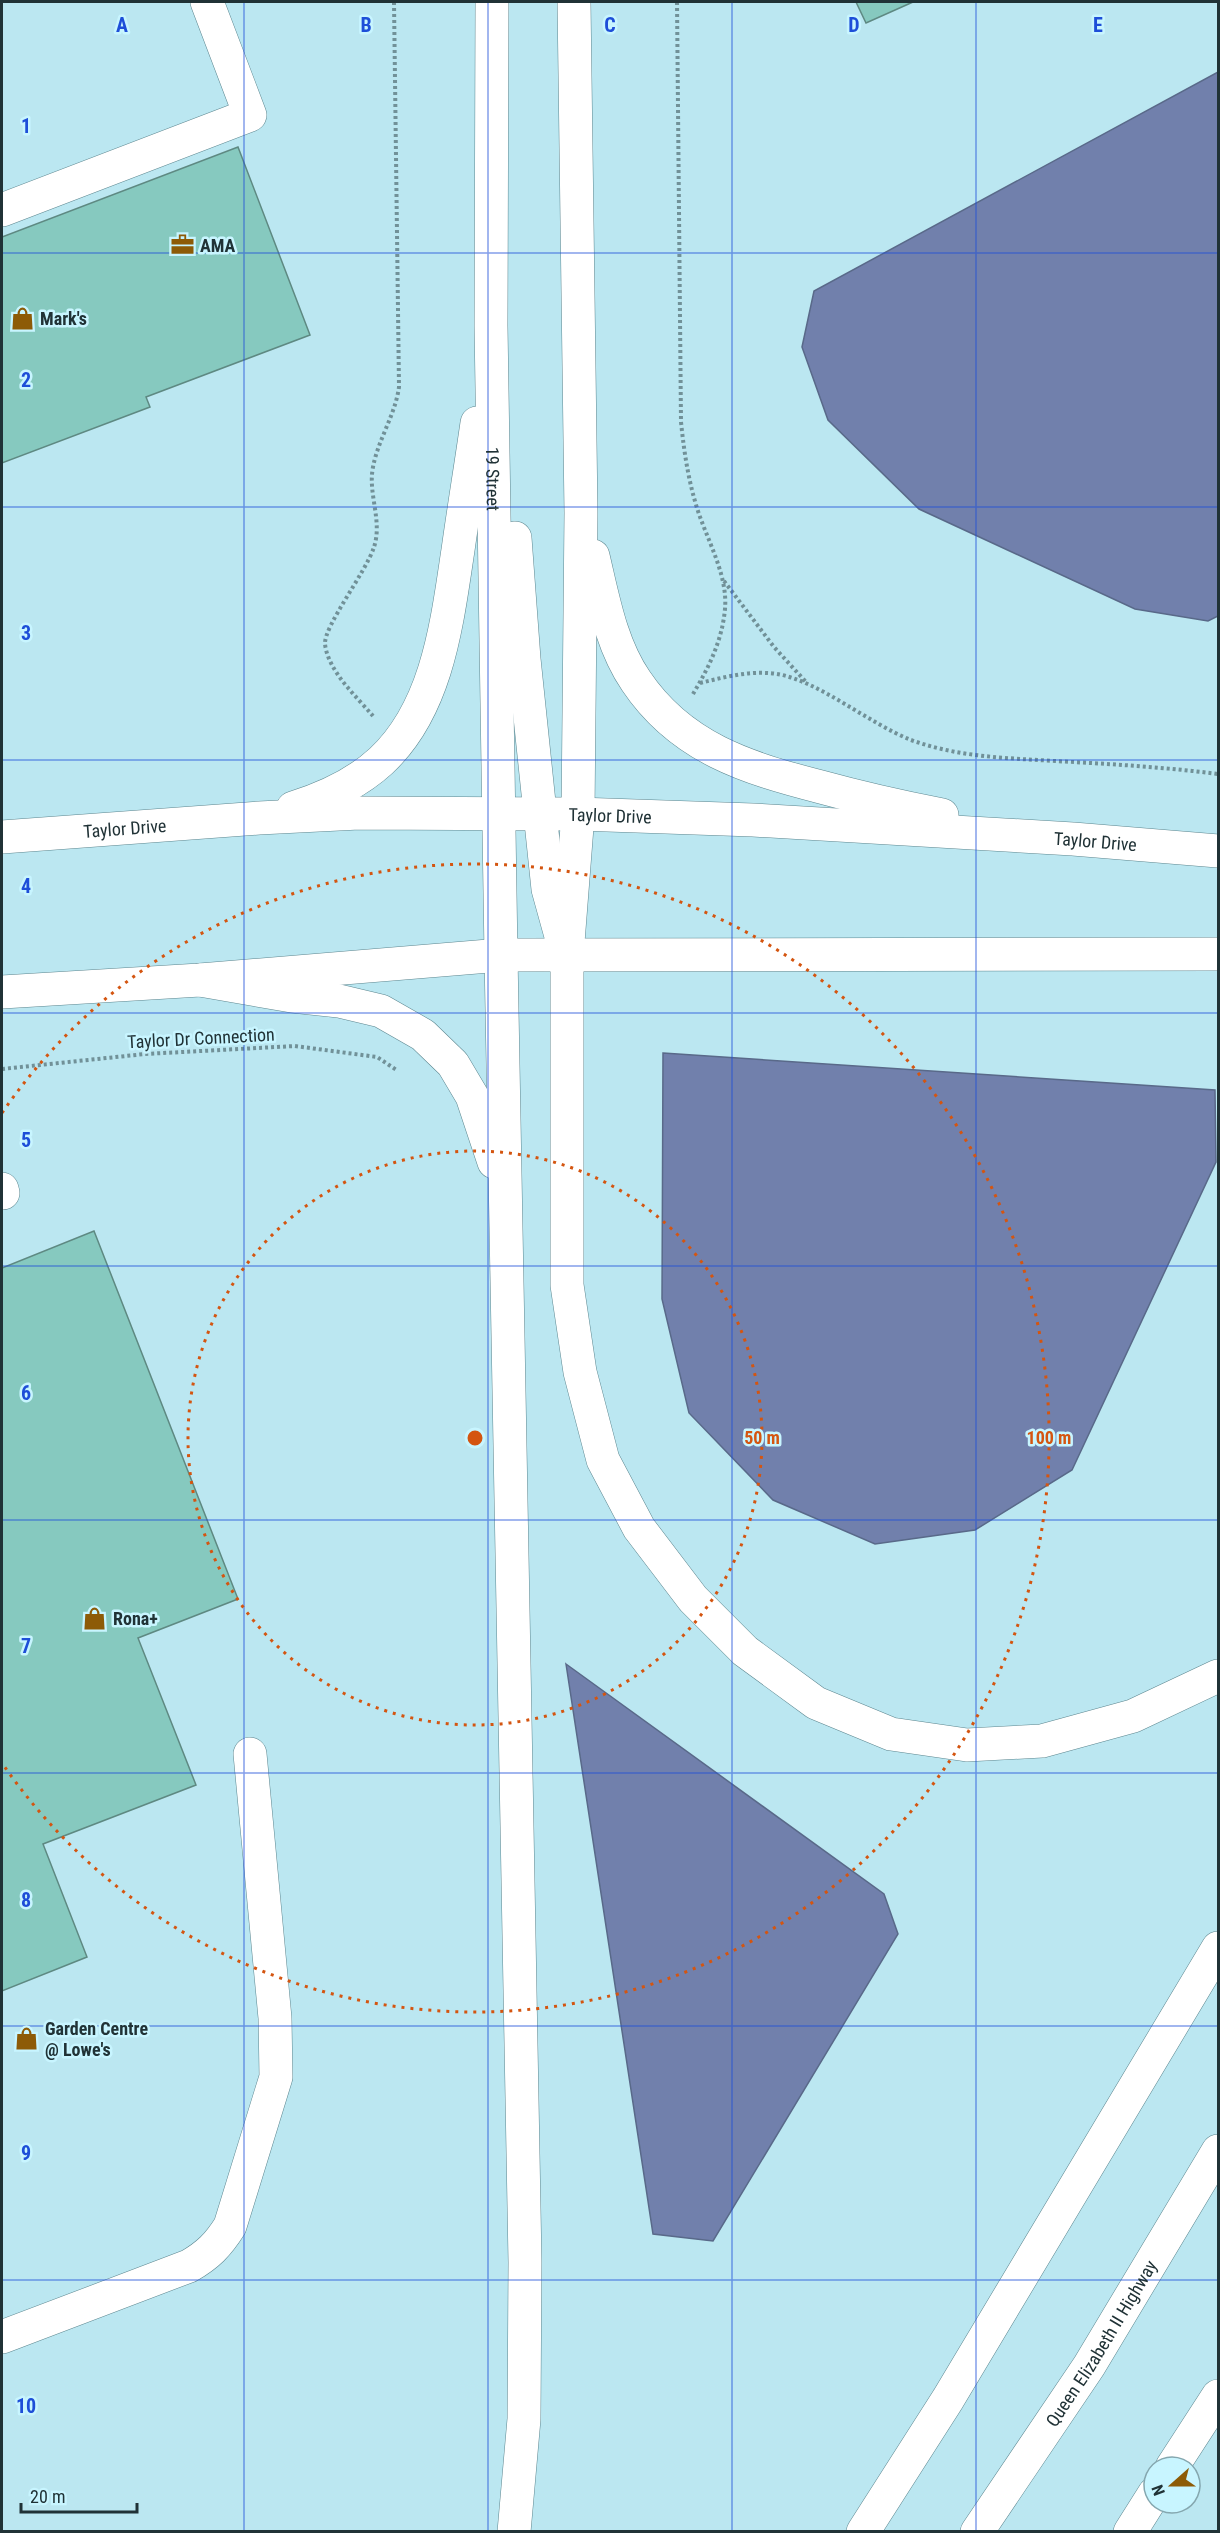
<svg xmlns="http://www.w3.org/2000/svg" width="1220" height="2533" font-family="'Roboto Condensed',sans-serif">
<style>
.water{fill:#7180ac;stroke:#596989;stroke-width:1.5}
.building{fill:#86c9bf;stroke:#5e8982;stroke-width:1.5}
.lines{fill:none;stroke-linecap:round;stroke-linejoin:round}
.minor-casing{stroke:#5c868f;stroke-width:34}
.major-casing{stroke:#5c868f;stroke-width:34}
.highway-casing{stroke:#5c868f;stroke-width:34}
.path{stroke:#719198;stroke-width:4;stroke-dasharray:3 3;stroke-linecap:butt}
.minor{stroke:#fff;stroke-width:33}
.major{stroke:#fff;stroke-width:33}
.highway{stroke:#fff;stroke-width:33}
.grid{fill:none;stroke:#1d4ed8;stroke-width:1.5;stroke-opacity:0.55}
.ring{fill:none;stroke:#d45510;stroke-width:3;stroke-dasharray:3 6}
.labels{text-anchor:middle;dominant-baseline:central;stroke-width:5;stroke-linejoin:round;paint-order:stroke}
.poi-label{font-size:18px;font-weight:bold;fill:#203236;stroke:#c8f5ff;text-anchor:start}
.street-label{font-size:18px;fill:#203236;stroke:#c8f5ff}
.grid-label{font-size:20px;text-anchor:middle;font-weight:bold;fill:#1d4ed8;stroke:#c8f5ff;stroke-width:5;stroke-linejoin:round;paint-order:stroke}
.centre{fill:#d45510;stroke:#c8f5ff;stroke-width:3}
.ring-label{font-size:18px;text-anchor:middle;font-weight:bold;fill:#d45510;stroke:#c8f5ff;stroke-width:5;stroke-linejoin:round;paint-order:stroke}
</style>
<rect width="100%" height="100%" fill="#bbe7f1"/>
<path class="water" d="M1218,72V616L1208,621L1135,609L919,509L828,420L802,347L814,291Z
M663,1053L1215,1090L1216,1162L1072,1470L975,1530L875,1544L773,1500L689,1413L662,1299Z
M566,1664L884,1894L898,1934L713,2241L653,2234Z"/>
<path class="building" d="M856,2H913L866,23Z
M238,147L310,335L146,397L150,407L2,463V237Z
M94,1231L238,1599L138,1638L196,1785L43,1844L87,1957L2,1991V1268Z"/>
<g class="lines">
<defs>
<path id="minor" d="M2,210L250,115L207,2
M2,1189L3,1193
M2,2337L189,2266C208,2255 218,2245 230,2226L276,2077L275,2018L250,1754"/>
<g id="major">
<path id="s1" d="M492,2L491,326L501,955"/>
<path d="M515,538L524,659L548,889L561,936"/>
<path d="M593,556C603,598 611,645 636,681C681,748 747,768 821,787C861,798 901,807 942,815"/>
<path d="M293,808C325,798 356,784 381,761C438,708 447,622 458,550C464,507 471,465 477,423"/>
<path id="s2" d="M2,837L259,818L359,813L578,814L753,820L1073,839L1218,851"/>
<path d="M567,955L578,814L581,513L574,2"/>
<path d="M2,992L200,980L501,955L1218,954"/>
</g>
<g id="highway">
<path d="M501,955L525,2262L524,2419L514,2532"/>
<path d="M567,955V1285L580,1372L603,1460L639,1528L693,1599L745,1651L816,1703L891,1734L967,1745L1042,1741L1133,1716L1218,1676"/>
<path d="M200,980L292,996L339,1001L381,1011L423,1035L453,1064L472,1096L494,1162"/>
<path d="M1172,2467L1218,2396"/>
<path d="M863,2532L948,2399L1218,1948"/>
<path id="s3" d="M977,2532L1089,2366L1218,2151"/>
<path d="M1130,2532L1154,2494"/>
</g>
</defs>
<use href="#minor" class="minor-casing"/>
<use href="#major" class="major-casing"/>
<use href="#highway" class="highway-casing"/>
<path class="path" d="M677,2L681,422C684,451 688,479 697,508C707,540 728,575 725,609C722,641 709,667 693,694
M724,581L774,647L806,682
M700,683C725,677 751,670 777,674C819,681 868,723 911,740C958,757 1005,758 1055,761C1110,764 1164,767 1218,774
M373,716C356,696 328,671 325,644C324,626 366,572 374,547C382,523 370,498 372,474C375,444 395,417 399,387L394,2
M2,1069L145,1054L295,1046L377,1057L398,1071"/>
<use href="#minor" class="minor"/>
<use href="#major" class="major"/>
<use href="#highway" class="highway"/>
</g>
<path class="grid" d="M244,2V2532M488,2V2532M732,2V2532M976,2V2532M2,253H1218M2,507H1218M2,760H1218M2,1013H1218M2,1266H1218M2,1520H1218M2,1773H1218M2,2026H1218M2,2280H1218"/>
<g class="ring">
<circle cx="475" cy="1438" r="287"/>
<path d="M2 1113A574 574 0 1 1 2 1763"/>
</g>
<defs>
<symbol id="office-bare" viewBox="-9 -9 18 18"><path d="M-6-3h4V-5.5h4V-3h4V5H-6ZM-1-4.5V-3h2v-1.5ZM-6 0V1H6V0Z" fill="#8d5b07" stroke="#c8f5ff" stroke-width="2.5" paint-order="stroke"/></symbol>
<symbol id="shop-bare" viewBox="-9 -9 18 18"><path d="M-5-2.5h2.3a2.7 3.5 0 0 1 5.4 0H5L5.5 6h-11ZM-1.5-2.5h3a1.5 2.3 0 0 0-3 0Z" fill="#8d5b07" stroke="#c8f5ff" stroke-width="2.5" paint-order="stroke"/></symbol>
</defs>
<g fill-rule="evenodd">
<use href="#office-bare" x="166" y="228" width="33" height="33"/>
<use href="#shop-bare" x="6" y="302" width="33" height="33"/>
<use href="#shop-bare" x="78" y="1602" width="33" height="33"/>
<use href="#shop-bare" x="10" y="2022" width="33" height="33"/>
</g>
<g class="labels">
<g class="poi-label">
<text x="200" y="245">AMA</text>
<text x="40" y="318">Mark's</text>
<text x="113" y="1618">Rona+</text>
<text x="45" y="2028">Garden Centre<tspan x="45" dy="21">@ Lowe's</tspan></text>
</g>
<g class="street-label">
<text stroke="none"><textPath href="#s1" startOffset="477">19 Street</textPath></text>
<text stroke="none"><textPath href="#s2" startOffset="609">Taylor Drive</textPath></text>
<text stroke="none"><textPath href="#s2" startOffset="123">Taylor Drive</textPath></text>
<text stroke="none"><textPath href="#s2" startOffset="1095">Taylor Drive</textPath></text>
<text transform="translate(201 1038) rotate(-3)">Taylor Dr Connection</text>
<text stroke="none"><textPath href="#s3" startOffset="226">Queen Elizabeth II Highway</textPath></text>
</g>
</g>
<g class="grid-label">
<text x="122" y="32">A</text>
<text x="366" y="32">B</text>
<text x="610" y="32">C</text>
<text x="854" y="32">D</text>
<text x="1098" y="32">E</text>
<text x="26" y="133">1</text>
<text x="26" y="387">2</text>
<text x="26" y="640">3</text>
<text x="26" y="893">4</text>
<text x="26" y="1147">5</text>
<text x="26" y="1400">6</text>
<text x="26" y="1653">7</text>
<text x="26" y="1907">8</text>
<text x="26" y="2160">9</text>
<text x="26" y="2413">10</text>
</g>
<circle cx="475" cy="1438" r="9" class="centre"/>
<g class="ring-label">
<text x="762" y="1444">50 m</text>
<text x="1049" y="1444">100 m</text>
</g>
<rect width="1220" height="2533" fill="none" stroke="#203236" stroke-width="6"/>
<g transform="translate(1172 2485) rotate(249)"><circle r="28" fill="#c8f5ff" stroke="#85a7af" stroke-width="1.5"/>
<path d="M0-4.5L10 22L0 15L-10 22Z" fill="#8d5b07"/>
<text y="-9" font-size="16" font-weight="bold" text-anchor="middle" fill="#203236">N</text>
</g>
<path d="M21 2503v9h116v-9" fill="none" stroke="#203236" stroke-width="3"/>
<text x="30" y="2503" font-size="18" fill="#203236" stroke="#c8f5ff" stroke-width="4.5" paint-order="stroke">20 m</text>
</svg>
